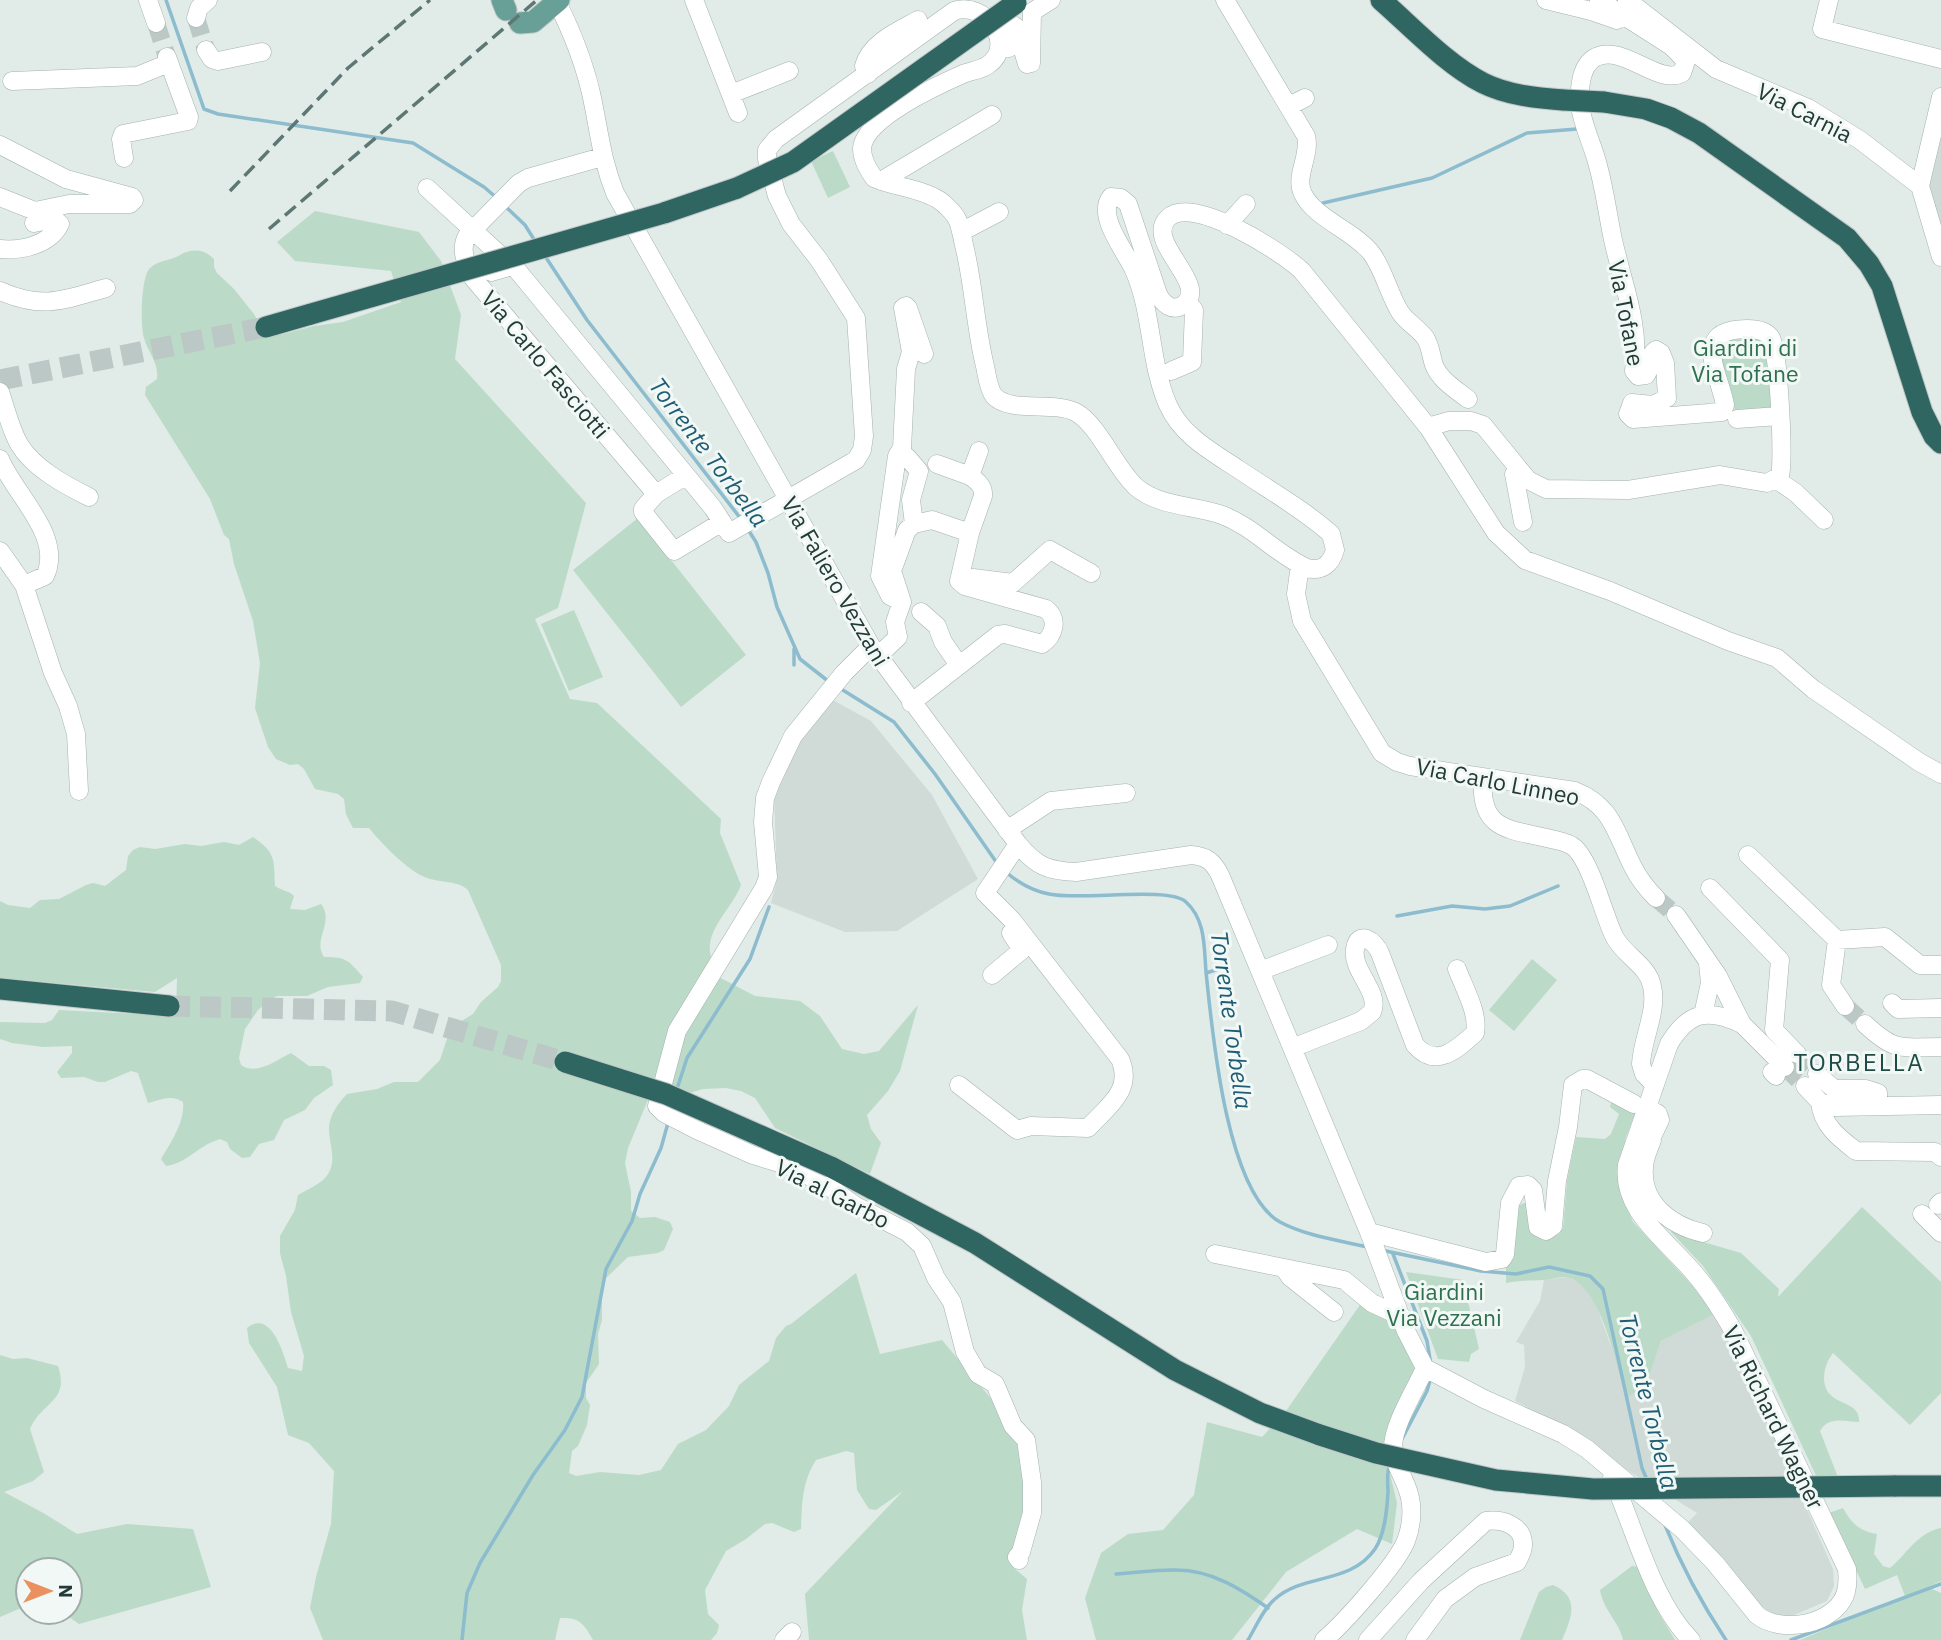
<svg xmlns="http://www.w3.org/2000/svg" width="1941" height="1640" font-family="'IBM Plex Sans',sans-serif">
<style>
.built{fill:#d0dbd7}
.green{fill:#bbdbc8}
.lines{fill:none;stroke-linecap:round;stroke-linejoin:round}
.stream{stroke:#8cbcce;stroke-width:3.5}
.minor-tunnel{stroke:#bbc8c5;stroke-width:18;stroke-dasharray:18 9;stroke-linecap:butt}
.highway-tunnel{stroke:#bbc8c5;stroke-width:21;stroke-dasharray:21 10;stroke-linecap:butt}
.minor-casing{stroke:#a4b3af;stroke-width:19}
.major-casing{stroke:#c1c8c7;stroke-width:23}
.highway-casing{stroke:#c1c8c7;stroke-width:23}
.minor{stroke:#fff;stroke-width:18}
.major{stroke:#689f97;stroke-width:21}
.highway{stroke:#306661;stroke-width:21}
.rail{stroke:#5d7773;stroke-width:3.5;stroke-dasharray:14 7;stroke-linecap:butt}
.highway-bridge-casing{stroke:#c1c8c7;stroke-width:23;stroke-linecap:butt}
.highway-bridge{stroke:#306661;stroke-width:21}
.labels{text-anchor:middle;dominant-baseline:central;stroke-width:6;stroke-linejoin:round;paint-order:stroke}
.street-label{font-size:23px;fill:#223b37;stroke:#f2f8f5}
.park-label{font-size:23px;fill:#2f704f;stroke:#f2f8f5}
.water-label{font-size:24px;font-style:italic;fill:#1f5d74;stroke:#f2f8f5}
.neighbourhood-label{font-size:24px;letter-spacing:2px;fill:#1f4c46;stroke:#f2f8f5}
</style>
<rect width="100%" height="100%" fill="#e1ebe8"/>
<path class="built" d="M1941,134V229L1928,187Z
M829,698L871,721L932,795L978,879L897,931L845,932L771,903L777,880L774,795L796,741Z
M1568,1277L1583,1285L1596,1305L1611,1346L1646,1386L1661,1341L1715,1314L1736,1351L1768,1420L1833,1569L1834,1586L1827,1601L1794,1615L1787,1616L1770,1613L1759,1604L1688,1522L1697,1513L1627,1470L1562,1424L1515,1401L1525,1367L1524,1345L1516,1342L1540,1301L1544,1280Z"/>
<path class="green" d="M833,151L850,187L828,198L811,161Z
M315,211L419,232L441,261L461,315L455,359L586,503L558,608L535,619L570,699L597,703L721,819L720,833L741,885C733,907 707,928 710,952C711,960 714,968 715,975L755,996L800,1001L820,1016L842,1049L864,1054L879,1051L918,1005L900,1071L888,1091L867,1115L871,1129L881,1143L870,1174L775,1128L755,1098L741,1091L726,1088L703,1089L683,1095L655,1083L628,1148L625,1163L631,1192V1211L640,1218L655,1217L670,1222L673,1229L664,1250L658,1253L628,1257L605,1279L602,1286V1320L598,1334L599,1364L586,1383V1398L590,1405L587,1425L578,1446L572,1451L569,1473L576,1476L600,1472L639,1475L661,1470L678,1444L706,1430L729,1406L739,1385L769,1361L776,1338L786,1326L791,1324L856,1273L880,1354L942,1340L999,1408L1022,1439L1031,1482L1018,1565L1015,1569L1027,1579L1022,1610L1027,1640H809L805,1594L903,1491L876,1510L869,1509L857,1490L854,1453L846,1451L816,1460C802,1482 802,1503 801,1529L794,1532L772,1523L765,1524L746,1539L726,1551L705,1590L708,1614L719,1625L717,1633L711,1640H593C584,1624 580,1617 560,1618L555,1640H323L310,1608L316,1577L331,1524L334,1471L309,1443L288,1435L277,1387L249,1343L247,1328C270,1309 283,1351 288,1368L302,1371L304,1356L291,1312L286,1276L280,1253V1236L295,1210L298,1195C305,1191 315,1186 322,1181C340,1165 329,1148 329,1128C329,1116 339,1102 347,1094L377,1089L394,1082H418L440,1060L449,1033L460,1022L473,1014L481,1002L498,987L501,981V965L468,890C457,880 440,883 427,878C409,872 381,843 369,828H353L346,814L344,799L338,794L315,789L304,769L298,764L290,765L276,759L268,747L255,708L260,663L253,621L234,564L229,539L224,535L210,499L145,395L146,387L157,379C159,362 148,353 144,338C140,326 141,276 150,268C158,260 170,261 180,255C192,248 204,249 214,259V267L217,273L234,289L254,314L265,335H280L314,326L343,322L401,302L391,271L295,261L277,242Z
M1748,334L1767,341L1772,411L1736,413C1732,398 1714,357 1723,344C1727,337 1741,336 1748,334Z
M638,518L746,655L681,707L573,570Z
M574,610L603,677L569,691L541,624Z
M253,837C276,853 274,859 275,886C282,891 288,890 294,896L290,909L305,910L321,904C335,922 312,940 324,957C347,957 348,960 363,977L360,983L328,987L307,996H277L270,1000L258,1010L245,1029L239,1058L241,1065C257,1076 276,1060 291,1053L309,1066H324L331,1070L333,1085L314,1098L305,1110L284,1120L274,1140L259,1144L250,1157L242,1158L230,1149L227,1142L220,1139C197,1146 188,1163 166,1166L161,1159C171,1142 185,1122 183,1102C172,1094 160,1100 148,1103L138,1073L131,1071L105,1082H98L84,1077L61,1078L57,1072L72,1053V1046L43,1047L12,1043L0,1039V1022L45,1023L52,1020L59,1010L176,1016L177,978L155,992L0,978V901L8,905L30,908L40,900L59,899L86,885L93,883L105,886L126,870L128,856L133,850L140,847L155,849L185,844L201,846L224,842L239,845Z
M1532,959L1557,980L1514,1031L1489,1010Z
M1612,1100L1629,1108L1635,1114L1626,1137L1619,1172L1621,1189L1627,1208L1633,1222L1690,1283L1715,1314L1661,1341L1646,1386L1626,1398C1617,1367 1602,1290 1570,1278C1561,1275 1552,1280 1544,1280C1530,1281 1520,1280 1506,1283V1264L1518,1206L1524,1203L1532,1204L1552,1237L1559,1234L1563,1228L1567,1181L1576,1137L1605,1139L1611,1134L1619,1114L1610,1107Z
M1862,1207L1941,1282V1393L1910,1425L1833,1353C1827,1361 1824,1369 1824,1379C1825,1408 1861,1398 1859,1422C1845,1421 1828,1416 1820,1431L1841,1485L1818,1480L1751,1336L1703,1266L1671,1232V1227L1686,1237L1741,1253L1779,1289L1778,1297Z
M1406,1272L1463,1280L1479,1349L1471,1354L1469,1362L1438,1359Z
M1362,1302L1392,1321L1419,1365L1385,1453L1397,1503L1392,1544L1357,1529L1286,1572L1232,1640H1096L1085,1598L1101,1553L1128,1534L1163,1530L1194,1495L1207,1422L1262,1437L1286,1411Z
M0,1355L13,1359L27,1358L58,1366C70,1402 42,1401 30,1429L44,1472L33,1481L4,1492L45,1514L77,1534L127,1524L193,1529L211,1587L79,1624L62,1612H70V1570H28V1605L0,1617Z
M1843,1508C1852,1524 1859,1531 1877,1534L1874,1554L1883,1566L1890,1568C1908,1553 1917,1533 1941,1528V1581L1928,1587L1941,1593V1640H1800L1905,1596L1897,1575L1865,1589L1829,1513Z
M1632,1566L1639,1567L1647,1580L1658,1612L1675,1640H1623C1619,1621 1604,1612 1600,1590Z
M1553,1585C1580,1597 1572,1617 1562,1640H1520L1539,1592L1546,1587Z"/>
<g class="lines">
<path class="stream" d="M166,0L204,109L218,114L413,143L484,187L498,199
M1323,203L1432,178L1527,133L1577,129
M506,207L525,225L535,241
M545,256L587,320L741,519
M747,528L756,542L768,573L777,607L800,659L828,681
M794,649V665
M838,687L894,722L935,774L999,866
M1007,873C1019,883 1034,891 1049,894C1079,901 1169,886 1186,902C1206,920 1204,948 1206,972C1212,1029 1226,1192 1280,1222C1306,1236 1338,1240 1367,1247
M1397,916L1452,906L1485,909L1510,906L1558,886
M1206,973L1219,969
M676,1092L687,1058L750,959L769,907
M1381,1250L1481,1271L1516,1274L1549,1267L1590,1276L1603,1289L1642,1468L1648,1482
M1393,1254L1427,1341L1431,1365
M1402,1439L1427,1391L1431,1377
M1665,1525C1681,1565 1702,1604 1726,1640
M1116,1574C1136,1573 1157,1569 1177,1570C1211,1570 1241,1589 1268,1608
M462,1640L467,1593L480,1563L533,1475L565,1430L582,1397L606,1269L632,1221L640,1194L661,1148L668,1123
M1248,1640C1256,1627 1263,1609 1275,1599C1304,1573 1350,1585 1375,1549C1385,1534 1387,1510 1388,1492C1388,1483 1386,1474 1390,1465
M1791,1640L1941,1584"/>
<path class="minor-tunnel" d="M196,18L206,50
M156,23L167,57
M1656,898L1676,915
M1845,1006L1865,1024
M1797,1054L1817,1074
M1785,1067L1805,1086"/>
<path class="highway-tunnel" d="M0,380L266,327
M169,1006L392,1011L565,1062"/>
<defs>
<path id="minor" d="M148,0L156,23
M694,0L738,113
M1225,0L1306,136C1311,156 1294,176 1303,194C1315,219 1355,231 1372,254C1384,271 1389,294 1400,312C1407,323 1420,329 1426,339C1431,348 1431,356 1434,365C1439,379 1456,390 1468,399
M1546,0L1591,11L1617,20
M1627,0L1716,69L1808,108L1860,140L1920,186L1941,257
M1829,0L1822,29L1941,59
M557,2C571,30 584,63 591,93C599,129 601,158 615,193L871,646L1018,844C1036,866 1048,871 1076,872L1191,855C1206,856 1213,861 1220,875L1369,1232L1406,1331L1425,1368L1484,1399L1563,1434L1587,1449L1682,1529L1715,1563L1757,1615C1779,1633 1826,1626 1842,1601C1848,1592 1848,1579 1847,1569L1734,1332C1722,1311 1710,1291 1694,1273C1668,1241 1621,1211 1627,1165L1669,1044C1689,1011 1708,1008 1742,1024
M196,18L199,8L208,0
M1009,48L1007,25L1011,24L1016,27L1027,64L1031,63L1032,12L1051,0
M206,50L212,59L218,61L262,52
M868,74L864,66C870,43 898,31 918,20
M12,81L137,76L169,63
M731,94L789,71
M1289,106L1305,98
M0,145L66,179L132,197L134,200L130,204H69L35,211L0,197
M602,157L528,178L519,183L467,236C459,251 467,263 473,278L656,494L643,509V512L674,551L722,522L729,533L856,460L862,450L864,436L856,318L819,260L791,224L777,196L767,159V150L776,139L954,11C985,0 1017,45 988,65C981,70 970,71 963,74C938,85 865,118 862,148C862,160 868,169 874,178C894,187 920,188 939,200C945,204 954,213 957,219C961,227 962,237 964,245C974,285 975,326 985,366C987,375 988,388 994,396C1011,414 1055,400 1077,413C1099,426 1116,469 1136,487C1159,507 1195,505 1222,515C1254,527 1277,555 1307,568C1322,572 1331,564 1335,550L1331,534C1303,509 1269,490 1238,469C1212,452 1181,435 1168,405C1149,362 1153,313 1134,270C1126,252 1096,216 1111,197L1121,198L1128,204L1158,294C1163,304 1172,312 1183,305C1212,285 1143,242 1168,218C1192,194 1282,252 1302,271L1428,427L1496,533L1525,560L1610,591L1728,641L1777,658L1813,689L1919,762L1941,774
M124,158L121,139L123,134L188,121L189,117L167,57
M881,181L992,115
M1920,186L1941,97
M427,188L512,266
M1227,225L1246,204
M961,232L999,212
M0,249C21,251 50,245 60,224L54,219L34,223
M491,272L512,266L517,270L713,508L722,522
M0,291C43,310 64,300 106,288
M1171,371L1192,362L1194,310L1187,301
M0,392C6,409 10,428 19,444C33,468 65,485 89,497
M1737,419L1779,416
M1428,427L1449,421H1471L1483,425L1528,480L1546,489L1628,490L1720,475L1767,483L1780,476C1784,460 1779,352 1771,338C1766,330 1756,329 1747,329C1689,329 1720,375 1725,405L1722,412L1633,419L1628,414L1632,403L1653,405L1667,398L1665,363L1661,353L1656,350C1647,356 1652,367 1646,375L1638,376L1634,371C1641,324 1621,280 1612,235C1607,210 1604,186 1597,162C1592,143 1582,124 1580,105C1579,90 1580,65 1596,57C1624,44 1658,86 1682,73L1686,61L1671,46L1599,0
M907,457L919,471L911,500L914,524
M0,459C14,494 64,536 45,576L24,585
M937,464L970,476
M1514,474L1523,522
M1777,480L1796,493L1824,520
M656,494L685,476
M0,551L24,585L53,673L68,706L76,734L79,791
M1300,565L1296,594L1302,621L1382,753L1397,762L1410,766L1575,791C1613,806 1616,834 1633,867C1639,879 1647,889 1656,898
M973,578L1013,583L1050,550L1091,573
M902,602L890,596L880,576L897,456L902,448L906,369L911,352L903,308L906,306L908,308L924,354
M921,612L937,626L943,642L959,665
M871,646L844,673L793,736L771,782L765,798L763,822L768,877L764,888L677,1031L657,1106L664,1113L697,1130L753,1155L786,1165L825,1184L856,1206L907,1232L922,1246L936,1278L952,1302L965,1352L978,1374L995,1384L1013,1426L1026,1440L1032,1482V1513L1021,1552L1017,1557L1019,1560
M878,656L898,637L895,622L902,602L892,571L907,530L914,524L932,520L970,533
M911,703L998,635L1005,634L1042,644C1054,636 1059,619 1046,609L965,586L959,581L970,533L983,496C984,486 977,481 970,476L979,451
M1483,778C1479,831 1509,829 1551,839C1559,841 1568,842 1575,848C1592,865 1603,913 1614,936C1623,955 1648,965 1652,986C1658,1011 1642,1039 1641,1064L1644,1074L1655,1085
M1007,830L1051,801L1126,793
M1748,855L1837,940L1831,985L1845,1006
M1710,888L1780,960L1774,1030L1797,1054
M1676,915L1718,976L1742,1024L1785,1067
M1837,940L1885,937L1920,965H1941
M1260,971L1328,945
M992,975L1022,950L1011,933
M1892,1003L1898,1009L1941,1008
M1703,1015L1710,983L1708,963
M1865,1024C1896,1053 1901,1047 1941,1047
M1292,1048L1361,1021L1372,1012C1381,992 1351,971 1355,949C1358,929 1375,941 1380,953L1415,1045C1436,1069 1456,1050 1475,1033C1479,1013 1464,988 1457,969
M1772,1072L1776,1076
M1817,1074L1834,1089H1866L1878,1093V1106
M959,1085L1017,1130L1031,1126L1088,1128C1107,1107 1134,1090 1120,1059L1012,920L985,893L1018,844
M1805,1086L1820,1102L1835,1107L1941,1105
M1820,1102C1822,1125 1839,1138 1856,1151L1935,1152L1941,1157
M1638,1133L1652,1140C1649,1149 1644,1158 1644,1168C1641,1204 1672,1226 1703,1233
M1651,1139L1660,1120L1658,1114L1655,1112
M1938,1205L1941,1202
M1922,1214L1941,1233
M1369,1232L1486,1262L1502,1259L1505,1254L1510,1203L1519,1186L1528,1185L1533,1190L1538,1227L1546,1231L1553,1226L1557,1181L1568,1127L1573,1085L1583,1079H1587L1634,1104
M1215,1254L1344,1280L1372,1303L1402,1317
M1284,1268L1290,1277L1334,1312
M1612,1478C1635,1529 1652,1601 1691,1640
M784,1640L792,1632
M1324,1640C1345,1622 1396,1565 1406,1541C1411,1528 1413,1511 1410,1498C1407,1481 1393,1464 1393,1447C1393,1425 1416,1389 1425,1368
M1368,1640L1421,1581L1486,1521C1502,1519 1524,1525 1523,1546C1523,1551 1519,1558 1517,1562L1475,1577L1445,1599L1415,1640"/>
<path id="major" d="M502,0L506,10
M520,23L533,22L559,0"/>
<path id="highway" d="M1381,0C1412,27 1446,64 1483,83C1507,95 1536,98 1563,100
M1604,102L1646,109L1671,118L1699,133L1847,238L1869,264L1882,286L1922,412L1934,436L1941,443
M664,213L737,188
M266,327L311,314
M0,989L169,1006
M831,1167L975,1243L1175,1370L1260,1413L1320,1435
M1894,1486H1941"/>
</defs>
<use href="#minor" class="minor-casing"/>
<use href="#major" class="major-casing"/>
<use href="#highway" class="highway-casing"/>
<use href="#minor" class="minor"/>
<use href="#major" class="major"/>
<use href="#highway" class="highway"/>
<path class="rail" d="M230,191L348,68L430,0
M269,229L537,0"/>
<defs>
<path id="highway-bridge" d="M1563,100L1604,102
M737,188L793,162L1016,3
M311,314L664,213
M565,1062L666,1094L831,1167
M1320,1435L1376,1453L1496,1480L1593,1489L1894,1486"/>
</defs>
<use href="#highway-bridge" class="highway-bridge-casing"/>
<use href="#highway-bridge" class="highway-bridge"/>
</g>
<g class="labels">
<g class="street-label">
<text transform="translate(1805 112) rotate(27)">Via Carnia</text>
<text transform="translate(1627 313) rotate(79)">Via Tofane</text>
<text transform="translate(546 364) rotate(50)">Via Carlo Fasciotti</text>
<text transform="translate(836 581) rotate(60)">Via Faliero Vezzani</text>
<text transform="translate(1498 781) rotate(11)">Via Carlo Linneo</text>
<text transform="translate(833 1193) rotate(27)">Via al Garbo</text>
<text transform="translate(1774 1417) rotate(64)">Via Richard Wagner</text>
</g>
<g class="park-label">
<text x="1745" y="347">Giardini di<tspan x="1745" dy="26">Via Tofane</tspan></text>
<text x="1444" y="1291">Giardini<tspan x="1444" dy="26">Via Vezzani</tspan></text>
</g>
<g class="water-label">
<text transform="translate(709 452) rotate(53)">Torrente Torbella</text>
<text transform="translate(1232 1020) rotate(82)">Torrente Torbella</text>
<text transform="translate(1649 1401) rotate(76)">Torrente Torbella</text>
</g>
<g class="neighbourhood-label">
<text x="1859" y="1062">TORBELLA</text>
</g>
</g>
<g transform="translate(49 1591) rotate(90)"><circle r="33" fill="#f2f8f5" stroke="#9faca9" stroke-width="2"/>
<path d="M0-5L12 26L0 18L-12 26Z" fill="#eb915f"/>
<text y="-10" font-size="19" font-weight="bold" text-anchor="middle" fill="#223b37">N</text>
</g>
</svg>
